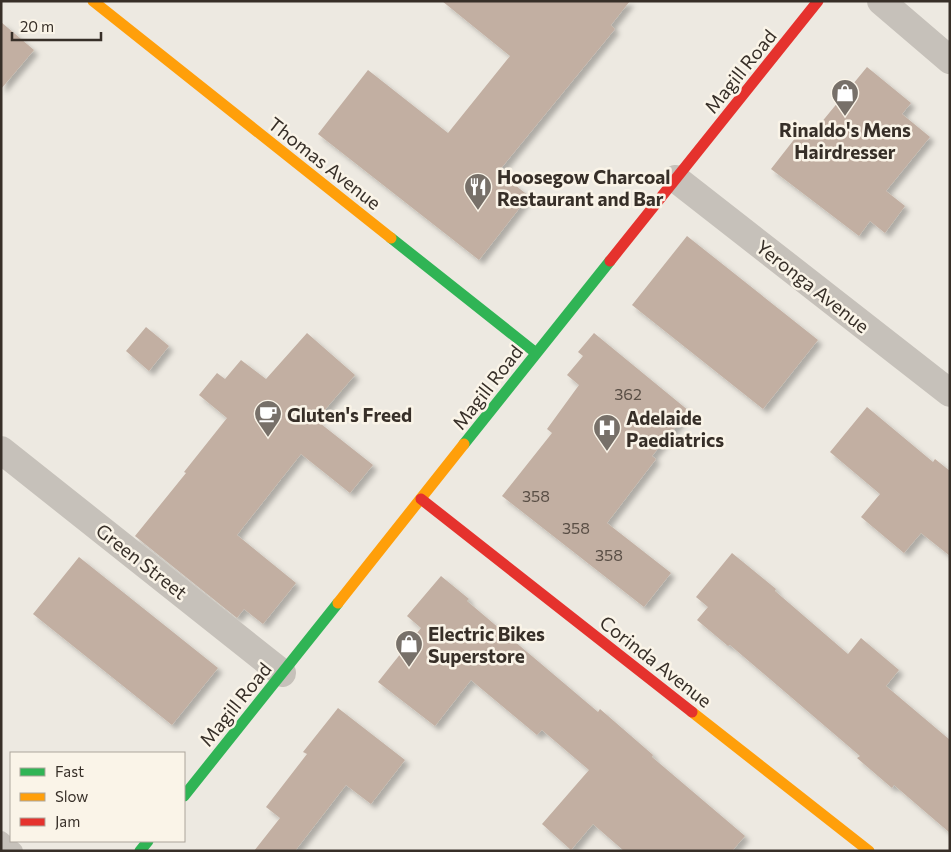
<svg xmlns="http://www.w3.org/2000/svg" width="951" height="852" font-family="Commissioner,sans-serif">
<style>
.building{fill:#c2afa2;filter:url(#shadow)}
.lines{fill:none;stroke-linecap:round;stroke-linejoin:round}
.lane{stroke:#c6c1ba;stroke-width:18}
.street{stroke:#c6c1ba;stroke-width:28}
.fast{stroke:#30b455;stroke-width:11}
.slow{stroke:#ff9f0a;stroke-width:11}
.jam{stroke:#e5322d;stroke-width:11}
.labels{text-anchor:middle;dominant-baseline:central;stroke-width:5;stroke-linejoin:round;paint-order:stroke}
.number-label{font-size:16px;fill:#5a4f46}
.street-label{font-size:19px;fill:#372f28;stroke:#faf4e8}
.poi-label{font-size:19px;font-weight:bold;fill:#372f28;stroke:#faf4e8;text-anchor:start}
</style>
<defs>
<filter id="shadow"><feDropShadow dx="4.5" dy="4.5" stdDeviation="2.5" flood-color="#0004"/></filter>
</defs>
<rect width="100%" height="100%" fill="#ede9e1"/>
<path class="building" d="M442,1H630L611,25L615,29L498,172L529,196L479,260L318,134L368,70L448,133L510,56Z
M1,22L34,50L1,89Z
M867,67L911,103L902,114L930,137L886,191L905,206L885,233L870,221L859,236L771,169L803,128L811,135Z
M687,236L818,340L763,409L632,305Z
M146,327L169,346L149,371L126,351Z
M307,333L355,375L316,420L373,465L350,493L301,454L237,535L296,583L263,624L244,609L237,618L135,536L186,473L184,472L227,418L199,395L217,373L225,379L241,360L266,379Z
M594,333L689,411L652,456L656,459L607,523L671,573L644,607L502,496L552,433L547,429L579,385L567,375L583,356L578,352Z
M867,407L933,462L935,459L950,471V556L921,533L904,553L861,517L880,494L830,452Z
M732,553L776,589L775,591L848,654L861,638L899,670L886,686L950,740V833L894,785L892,788L857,758L860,756L730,645L728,646L697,620L708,607L696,597Z
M79,557L218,668L172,725L33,614Z
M441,576L469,599L467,601L598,712L600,709L653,755L652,757L745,836L732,851H624L593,824L571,850L542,824L589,770L542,730L537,735L471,680L435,726L378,682L421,628L407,616Z
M338,708L405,760L371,804L346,785L295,851H254L280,818L266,807L307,754L303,752Z"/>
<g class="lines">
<path class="lane" d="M1,840L14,851"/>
<path class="street" d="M881,1L950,60
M676,179L950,393
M1,450L282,673"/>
<path class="fast" d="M391,238L536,353
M464,444L610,261
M184,796L338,603
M140,851L148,841"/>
<path class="slow" d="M93,1L391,238
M338,603L464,444
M692,712L869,851"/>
<path class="jam" d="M610,261L818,1
M421,499L692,712"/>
</g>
<defs>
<symbol id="shop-pin" viewBox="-11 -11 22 30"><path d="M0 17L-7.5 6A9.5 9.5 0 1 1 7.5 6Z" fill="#777069" stroke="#faf4e8"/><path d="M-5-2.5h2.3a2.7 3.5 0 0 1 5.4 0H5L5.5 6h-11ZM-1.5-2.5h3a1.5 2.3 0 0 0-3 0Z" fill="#fff"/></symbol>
<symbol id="restaurant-pin" viewBox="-11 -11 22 30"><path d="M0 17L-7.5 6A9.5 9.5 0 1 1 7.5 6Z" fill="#777069" stroke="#faf4e8"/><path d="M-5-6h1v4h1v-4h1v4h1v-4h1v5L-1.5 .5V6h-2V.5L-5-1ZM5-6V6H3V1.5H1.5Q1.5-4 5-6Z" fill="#fff"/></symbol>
<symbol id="cafe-pin" viewBox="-11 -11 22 30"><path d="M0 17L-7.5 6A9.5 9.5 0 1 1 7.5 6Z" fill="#777069" stroke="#faf4e8"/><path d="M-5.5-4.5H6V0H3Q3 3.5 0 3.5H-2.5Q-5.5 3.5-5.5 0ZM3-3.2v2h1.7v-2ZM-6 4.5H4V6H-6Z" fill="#fff"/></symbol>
<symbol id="hospital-pin" viewBox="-11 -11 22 30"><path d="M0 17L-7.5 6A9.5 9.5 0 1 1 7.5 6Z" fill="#777069" stroke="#faf4e8"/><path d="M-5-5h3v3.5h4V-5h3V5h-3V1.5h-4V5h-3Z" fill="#fff"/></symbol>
</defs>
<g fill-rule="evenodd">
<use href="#shop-pin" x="829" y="77" width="32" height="43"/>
<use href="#restaurant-pin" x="462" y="171" width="32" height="43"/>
<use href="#cafe-pin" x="252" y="398" width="32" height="43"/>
<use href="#hospital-pin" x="591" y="412" width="32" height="43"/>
<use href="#shop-pin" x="393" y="628" width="32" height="43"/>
</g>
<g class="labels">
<g class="number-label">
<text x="628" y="393">362</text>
<text x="536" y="495">358</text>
<text x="576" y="527">358</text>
<text x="609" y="554">358</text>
</g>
<g class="street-label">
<text transform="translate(740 71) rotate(-51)">Magill Road</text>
<text transform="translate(325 163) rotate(38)">Thomas Avenue</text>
<text transform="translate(813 286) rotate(38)">Yeronga Avenue</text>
<text transform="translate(487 387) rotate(-52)">Magill Road</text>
<text transform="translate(142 561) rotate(38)">Green Street</text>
<text transform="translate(656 661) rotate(38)">Corinda Avenue</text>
<text transform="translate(235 704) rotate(-51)">Magill Road</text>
</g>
<g class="poi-label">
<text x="845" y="129" text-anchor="middle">Rinaldo's Mens<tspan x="845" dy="22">Hairdresser</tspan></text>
<text x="497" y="176">Hoosegow Charcoal<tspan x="497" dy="22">Restaurant and Bar</tspan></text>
<text x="287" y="414">Gluten's Freed</text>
<text x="626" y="417">Adelaide<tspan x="626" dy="22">Paediatrics</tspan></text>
<text x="428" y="633">Electric Bikes<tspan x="428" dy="22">Superstore</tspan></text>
</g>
</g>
<rect width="951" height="852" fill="none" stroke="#372f28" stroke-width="5"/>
<rect x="10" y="752" width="175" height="90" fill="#faf4e8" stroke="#aca59b"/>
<rect x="20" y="768" width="25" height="8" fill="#30b455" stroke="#aca59b"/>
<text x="55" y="777" font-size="15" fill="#372f28">Fast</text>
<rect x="20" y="793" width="25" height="8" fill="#ff9f0a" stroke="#aca59b"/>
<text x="55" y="802" font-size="15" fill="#372f28">Slow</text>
<rect x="20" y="818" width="25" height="8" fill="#e5322d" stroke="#aca59b"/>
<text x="55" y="827" font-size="15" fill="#372f28">Jam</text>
<path d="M12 32v8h89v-8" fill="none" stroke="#372f28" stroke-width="2.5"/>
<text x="20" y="32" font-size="15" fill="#372f28" stroke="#faf4e8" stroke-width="4" paint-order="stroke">20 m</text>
</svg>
